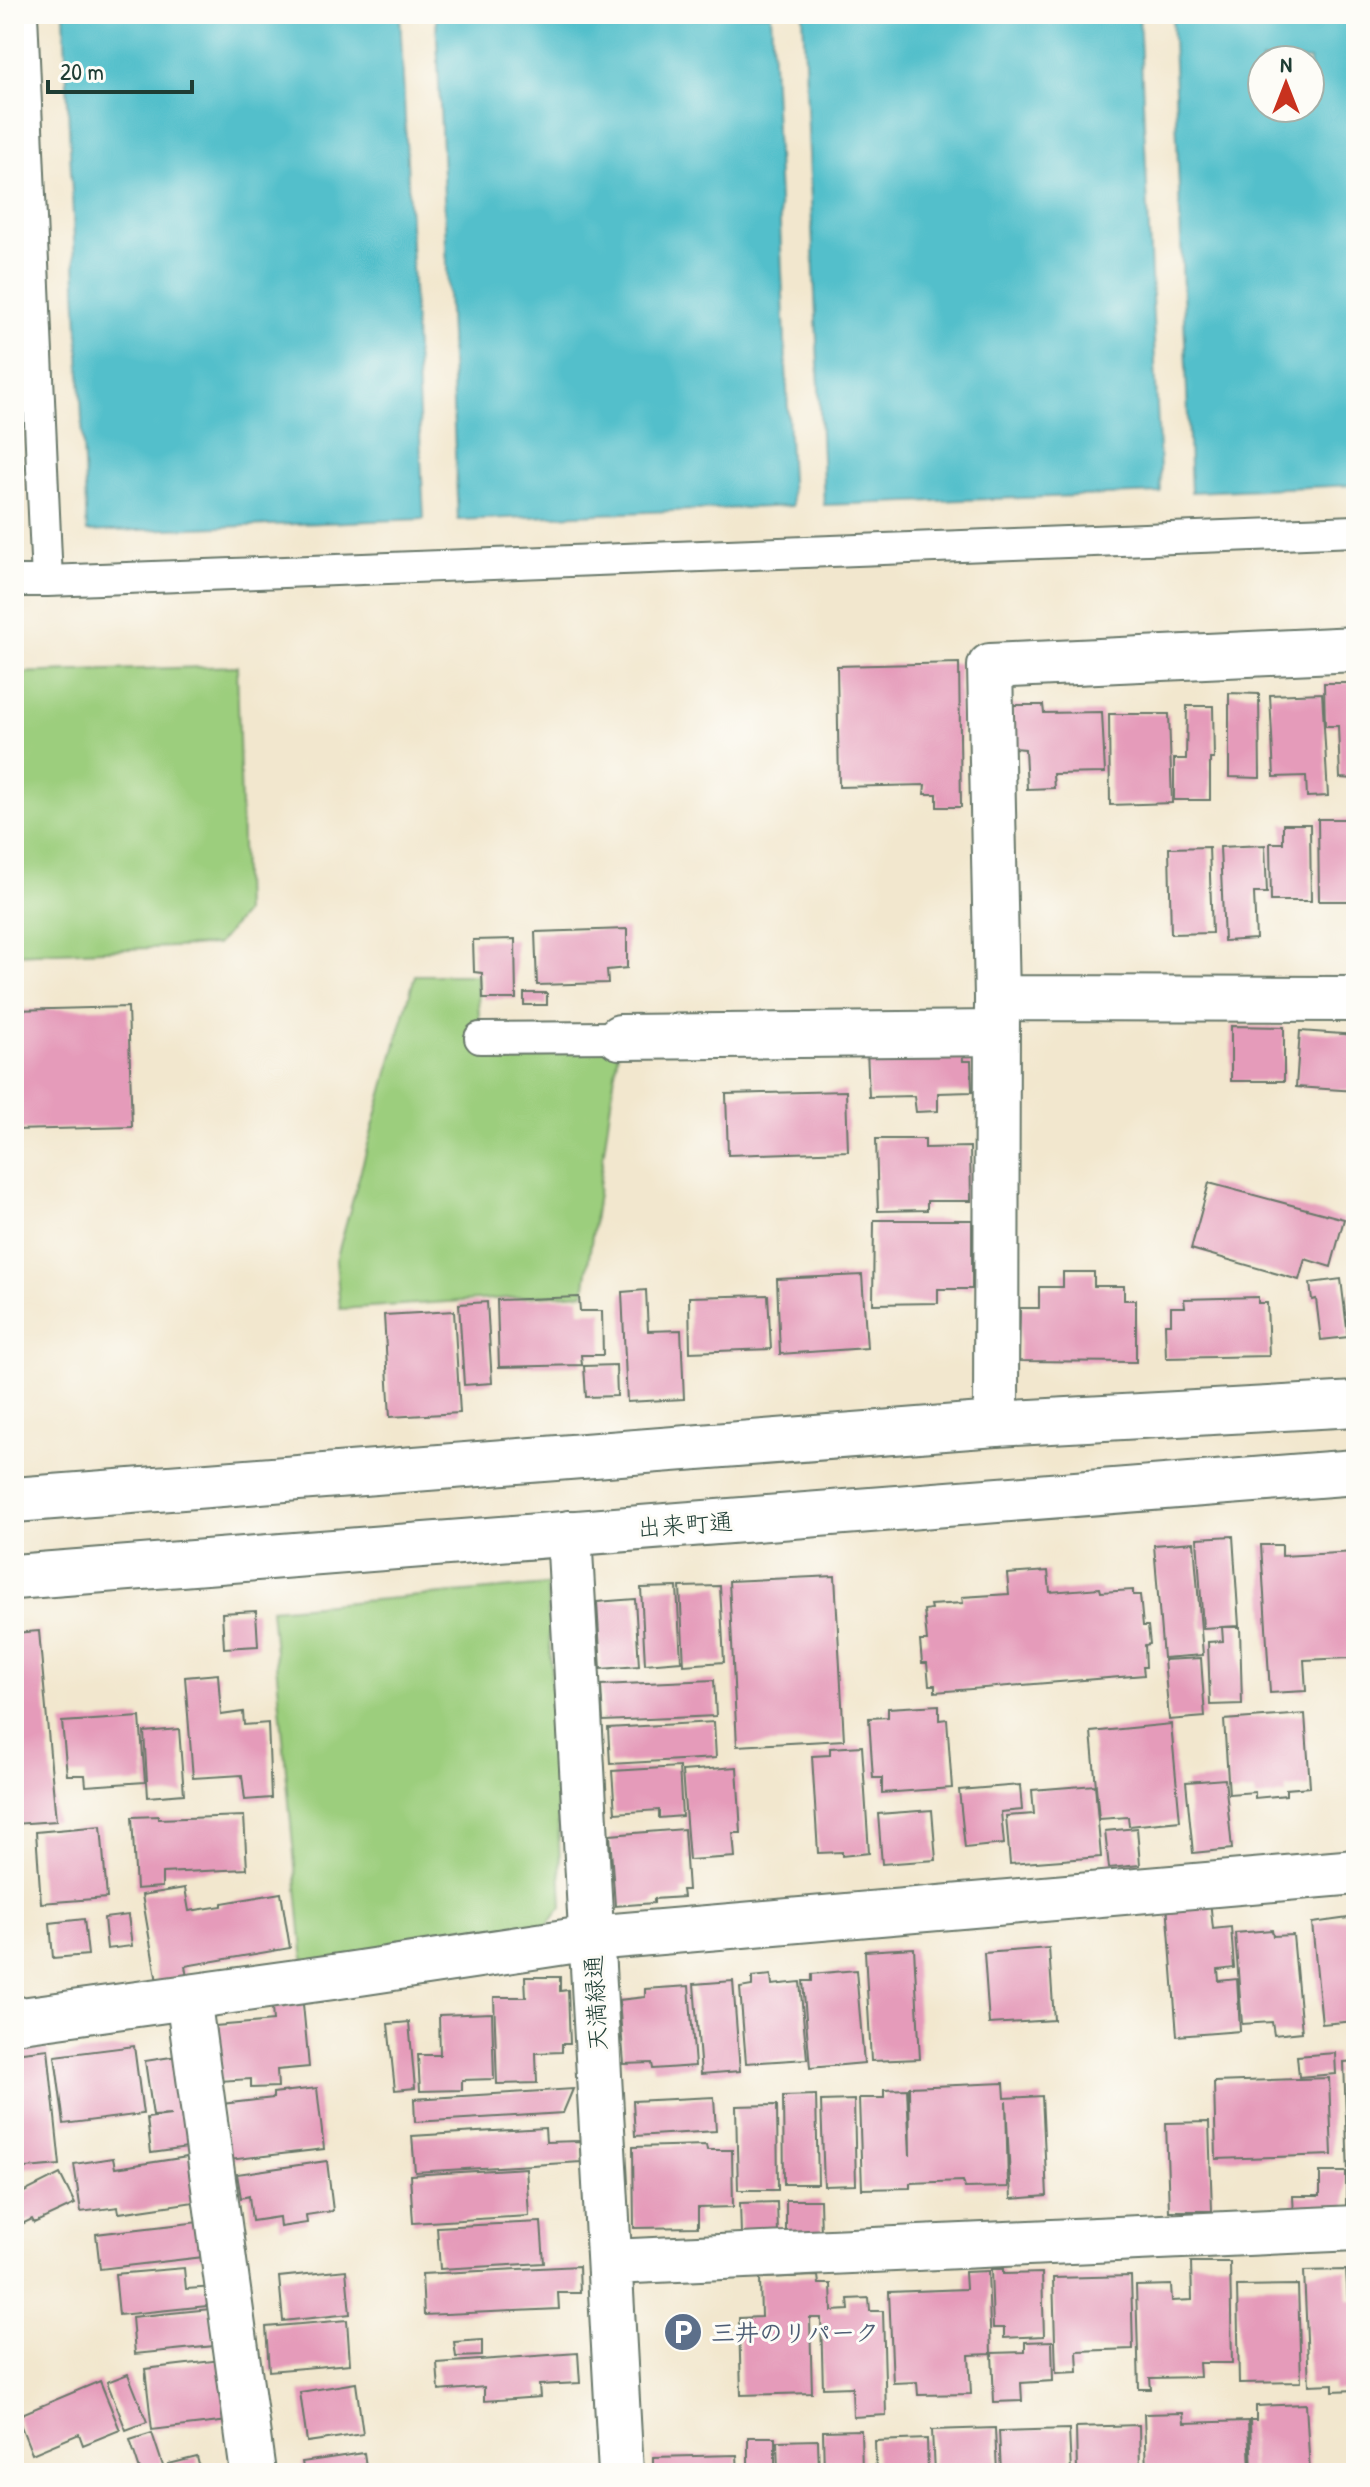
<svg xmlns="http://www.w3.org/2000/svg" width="1370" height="2487" font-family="'Patrick Hand','Klee One',sans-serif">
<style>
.green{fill:#9cce7d;stroke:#5e8658;stroke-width:2}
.water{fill:#52bfcb;stroke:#387e80;stroke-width:2;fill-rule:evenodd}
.building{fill:#e59bba}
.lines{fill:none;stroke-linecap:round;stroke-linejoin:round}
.lane-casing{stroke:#69786a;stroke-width:34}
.street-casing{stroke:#69786a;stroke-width:48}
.secondary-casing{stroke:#69786a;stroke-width:48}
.lane{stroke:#fff;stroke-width:30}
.street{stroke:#fff;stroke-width:44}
.secondary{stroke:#fff;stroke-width:44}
.labels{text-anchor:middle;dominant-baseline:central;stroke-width:6;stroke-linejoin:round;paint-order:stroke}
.street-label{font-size:24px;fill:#1f3d34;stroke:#fdfcf7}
.service-label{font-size:24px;font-weight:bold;fill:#4e5e75;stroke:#fdfcf7;text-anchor:start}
</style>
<rect width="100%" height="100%" fill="#fdfcf7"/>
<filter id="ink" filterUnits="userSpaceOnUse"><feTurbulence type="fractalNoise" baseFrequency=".0125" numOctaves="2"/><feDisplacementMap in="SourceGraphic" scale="16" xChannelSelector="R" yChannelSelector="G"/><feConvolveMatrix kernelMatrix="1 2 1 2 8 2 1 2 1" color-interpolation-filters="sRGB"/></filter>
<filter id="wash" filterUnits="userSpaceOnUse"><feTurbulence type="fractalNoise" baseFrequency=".006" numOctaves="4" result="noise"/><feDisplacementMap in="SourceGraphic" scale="32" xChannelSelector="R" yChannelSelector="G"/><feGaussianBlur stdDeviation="1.8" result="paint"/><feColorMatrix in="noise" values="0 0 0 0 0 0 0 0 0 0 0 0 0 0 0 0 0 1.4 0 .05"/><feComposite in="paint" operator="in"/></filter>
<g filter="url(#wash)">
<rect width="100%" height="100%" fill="#f2e7ce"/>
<path class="green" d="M237,666L244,913L217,945L14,954V673Z
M415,975H477L480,1038L620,1037L584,1293L340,1309L336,1260Z
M547,1585L562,1907L546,1927L304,1963L271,1609Z"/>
<path class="water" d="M64,14H400L424,519L87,532Z
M436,14H771L792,506L458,520Z
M803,14H1139L1161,493L824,505Z
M1172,14H1356V485L1191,492ZM1262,60H1310V108H1262Z"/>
<g id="blocks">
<path class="building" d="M959,663L961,807H937V794H924L925,785L839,787L837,666Z
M1324,683H1356V779L1340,778L1338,726H1325Z
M1229,693L1259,694L1260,778L1229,777Z
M1322,693L1328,796L1307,797L1306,776L1274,777L1270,695Z
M1012,705H1043L1044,713L1102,712L1105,773L1053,774L1054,788L1027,789L1025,749L1014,748Z
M1187,706H1213L1214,759H1210V800H1174V759H1186Z
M1109,714H1169L1172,803L1110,805Z
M1318,819H1352V857H1356V901H1319Z
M1283,824H1310L1311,901H1271L1270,843H1283Z
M1265,845L1267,893H1254L1256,939L1224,941L1220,847Z
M1209,847L1212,933L1171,934L1169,848Z
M627,929V968L607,970L608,983L537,985L535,932Z
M515,939L516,999H483L482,973L474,972L473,940Z
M524,993H547V1005H524Z
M128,1007L132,1127L14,1130V1010Z
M1231,1026L1284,1027V1081H1231Z
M1300,1031L1356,1035V1091L1296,1087Z
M962,1047L963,1061H971L972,1092L938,1093V1111L916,1112L914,1096L869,1097L867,1049Z
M846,1091L848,1151L728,1155L726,1094Z
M876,1139H925V1148L970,1147L971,1201H927V1210L878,1211Z
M1209,1183L1344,1219L1331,1267L1305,1259L1299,1280L1191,1249Z
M874,1220H972V1289H938V1303L873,1304Z
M1063,1272H1094V1286H1124V1300H1136V1362L1019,1361L1020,1308H1039V1287H1063Z
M862,1275L867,1348L780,1354L777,1279Z
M1341,1279L1348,1337L1321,1340L1316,1299L1312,1300L1310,1283Z
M646,1290L648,1331L681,1330L684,1399L627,1402L622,1292Z
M1356,1290V1340H1352L1350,1291Z
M768,1295L771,1349L690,1352L689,1297Z
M579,1297L580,1311H602L603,1355H581L582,1365L499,1367L497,1300Z
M1258,1297V1303H1267L1269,1356L1166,1358L1165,1324H1171V1307H1185L1184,1299Z
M487,1302L492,1383L464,1385L459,1304Z
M454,1311L460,1413L390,1417L384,1315Z
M616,1365L617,1396L586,1397L584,1366Z
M1233,1536L1239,1626L1203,1628L1197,1538Z
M1194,1542L1203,1655L1163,1658L1154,1545Z
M1261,1545H1282V1556L1356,1552V1685H1352L1350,1658L1304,1660L1306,1691L1270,1693Z
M1048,1571L1050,1592L1100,1588L1101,1592L1133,1590V1595H1140L1143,1626H1148L1150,1644L1145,1645L1146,1667H1143L1144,1675L935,1692V1685H929L927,1663H922L920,1641H927L924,1610L931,1609L930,1605L963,1603L962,1597L1009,1594L1007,1574Z
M835,1576L844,1740L737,1746L729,1581Z
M720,1586L724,1662L684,1665L680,1587Z
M677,1587L681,1661L645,1664L641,1588Z
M635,1599L639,1666L601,1669L597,1602Z
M256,1611L258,1646L224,1648L222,1613Z
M1222,1627H1240L1242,1704L1210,1705L1208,1642L1223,1641Z
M39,1631L56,1821L14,1824V1633Z
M1201,1658L1205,1717L1169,1720L1164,1660Z
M218,1674L221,1715L243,1712L244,1725L268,1723L271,1798L245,1800L242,1775L193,1778L185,1677Z
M714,1680L716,1716L603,1721L601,1685Z
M939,1705V1720L947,1719L952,1788L882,1793V1778H873L869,1718L888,1717V1708Z
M1305,1714L1310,1787L1286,1789V1795L1255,1798V1792L1229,1794L1224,1720Z
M140,1717L145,1782L86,1786L85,1775H67L62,1722Z
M714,1722L716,1758L610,1764L608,1728Z
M1171,1724L1180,1821L1129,1826L1128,1817L1099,1819L1091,1732Z
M179,1729L184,1794L148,1797L144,1732Z
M862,1746L869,1853L842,1856V1852L818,1853L812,1756L830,1755V1748Z
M679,1767L682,1816L659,1818V1810L615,1813L612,1771Z
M737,1767L741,1833H733L735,1857L689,1860L682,1771Z
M1225,1779L1232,1849L1193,1853L1186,1782Z
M1020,1785L1022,1810L1001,1812L1004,1844L965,1848L959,1790Z
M1095,1785L1101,1857L1010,1864L1006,1816L1034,1814L1032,1790Z
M932,1810L936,1860L882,1864L878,1814Z
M158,1816V1819L244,1816L247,1869L162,1873V1887L136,1889L132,1817Z
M101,1826L107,1898L41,1903L36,1832Z
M1137,1828L1140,1865L1109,1868L1105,1831Z
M684,1829L688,1890H682L683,1897L654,1899V1903L615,1906L610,1835Z
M185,1888L189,1911L222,1906V1903L281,1893L290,1948L185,1966L187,1977L157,1982L142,1895Z
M1210,1900L1213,1929L1231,1927L1234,1968L1218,1970L1219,1981L1237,1979L1240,2031L1177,2036L1167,1903Z
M128,1915L132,1946L107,1949L104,1918Z
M1356,1917V2021L1322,2024L1312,1923Z
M84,1919L88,1955L53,1958L50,1923Z
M1272,1930L1273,1936L1293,1935L1302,2032L1274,2035L1272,2022L1242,2024L1235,1933Z
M914,1948L920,2059L871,2061L865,1951Z
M1049,1948L1054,2020L989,2024L984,1953Z
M856,1970L864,2063L810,2068L803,1981H812V1974Z
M771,1975L772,1985L800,1982L807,2059L746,2063L740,1988L752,1986V1977Z
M525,1977H560V1991L568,1990L570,2044H562V2052L536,2053L537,2083L497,2084L494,1997H526Z
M733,1981L740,2071L701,2074L694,1984Z
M689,1986L695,2066L653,2069L652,2063L624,2064L619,2000L645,1997V1989Z
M303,2004L309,2067L277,2070L278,2087L251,2088V2079L218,2081L215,2026L273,2021L272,2007Z
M492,2013L494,2079L462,2080V2090L420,2091L418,2055H440L439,2015Z
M409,2022L415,2088L395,2090L388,2024Z
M134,2046L143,2114L64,2124L55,2056Z
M48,2049L60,2165L15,2169L14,2053Z
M1335,2053L1336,2074L1299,2077L1297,2056Z
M178,2056L195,2147L151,2153L147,2118L171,2115L153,2116L145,2061Z
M1356,2061V2175H1348L1344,2062Z
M1329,2078L1332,2155L1216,2159L1214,2082Z
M1004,2083L1005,2098L1042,2096L1047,2196L1011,2199L1006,2101L1008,2187L965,2188L963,2181L910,2183V2188L862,2189L859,2098H884V2090L907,2089L910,2156L909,2087Z
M317,2088L324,2149L229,2160L222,2104L273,2098V2093Z
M573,2089L563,2113L415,2122L414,2099Z
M816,2095L818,2184H784L783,2096Z
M714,2097L716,2131L635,2136L633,2101Z
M854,2100L856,2185L824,2186L821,2101Z
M777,2105L778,2190H738L736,2106Z
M1209,2122L1212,2211H1169L1166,2123Z
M545,2128L546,2142L580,2141L581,2162L415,2172L412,2136Z
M706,2145L707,2150H732L733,2207L698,2208V2227L634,2228L633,2147Z
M194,2156L201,2201L119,2213L118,2207L81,2212L74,2164L113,2158L115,2168Z
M327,2161L333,2211L306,2215L307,2223L280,2227L279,2217L252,2221L249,2196L241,2198L237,2174Z
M526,2168L529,2216L413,2223L410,2175Z
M1320,2172H1346V2215L1294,2216L1293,2196H1320Z
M60,2174L75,2204L34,2223L32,2219L14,2228V2197Z
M786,2200H820L821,2234L786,2235Z
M777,2202L778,2234L741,2235L740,2203Z
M199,2222L203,2257L100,2269L96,2234Z
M541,2222L544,2263L440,2269L437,2227Z
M1191,2262H1230L1232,2363H1199L1200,2377L1150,2378L1151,2389H1139L1136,2286L1171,2285L1172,2301L1192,2300Z
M579,2266L580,2293H558L559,2309L424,2315L422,2274Z
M184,2268L186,2289L216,2287L217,2305L119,2315L115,2274Z
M991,2269H1003V2274L1042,2273L1044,2336L1004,2338V2328H993Z
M346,2270L350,2314L283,2321L279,2277Z
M1346,2270L1348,2300H1356V2390L1333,2391V2384L1309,2385L1304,2271Z
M988,2271L991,2354L969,2355L971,2394L918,2395L917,2382L893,2383L889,2292L966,2289L965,2272Z
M818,2276L819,2284H831L832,2311L849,2310L848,2299L869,2298L870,2311H883L886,2415L853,2417L852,2387L823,2388L821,2318H810L812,2393L741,2395L739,2318L761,2317L760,2278Z
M1131,2276L1133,2349L1077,2351L1078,2372L1056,2373L1053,2278Z
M1298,2285L1301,2382L1239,2383L1237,2286Z
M210,2309L214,2346L135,2354L132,2317Z
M347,2320L350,2364L269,2371L266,2327Z
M482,2340V2356L456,2357L454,2342Z
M1052,2341L1053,2381L1021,2383L1022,2401L994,2402L992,2353L1025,2352V2342Z
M578,2353L580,2383L539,2385L540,2397L484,2401V2387L439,2391L437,2363Z
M221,2360L228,2421L152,2430L145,2369Z
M128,2374L147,2422L126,2430L107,2382Z
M100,2381L120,2430L83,2445L79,2434L32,2454L17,2416Z
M356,2383L363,2434L307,2442L300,2392Z
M1306,2404L1310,2473H1252L1250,2420H1256V2406Z
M1183,2413L1184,2423L1248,2421L1250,2473H1146L1144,2414Z
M1139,2425L1140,2473H1077L1076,2427Z
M995,2428L997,2473H934L932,2430Z
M1069,2429L1071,2473H1001L999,2431Z
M861,2430L862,2473H824L823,2431Z
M152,2433L164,2469L141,2473L130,2440Z
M748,2437H775V2473H748Z
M927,2439L928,2473H876L875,2441Z
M818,2440L819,2473H778L777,2441Z
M364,2453L367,2473H304L302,2462Z
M737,2455L738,2473H653V2457Z
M197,2457L201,2473H172L169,2464Z"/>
</g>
</g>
<g filter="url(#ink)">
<use href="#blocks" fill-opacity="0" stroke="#69786a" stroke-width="2"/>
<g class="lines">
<defs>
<path id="lane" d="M22,14L47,581L1356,531
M14,581H47
M480,1038L620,1037"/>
<path id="street" d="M997,998L1356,999
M620,1037L997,1033
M996,1424L997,998L990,666L1356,649
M569,1533L621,2473
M188,1997L253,2473
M14,2021L333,1977L591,1938L1356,1872
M611,2262L1356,2228"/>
<path id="secondary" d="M14,1500L996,1424L1356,1404
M14,1577L1356,1472"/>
</defs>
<use href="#lane" class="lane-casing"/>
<use href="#street" class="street-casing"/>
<use href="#secondary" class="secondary-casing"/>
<use href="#lane" class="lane"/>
<use href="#street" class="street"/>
<use href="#secondary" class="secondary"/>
</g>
</g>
<defs>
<symbol id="parking-disc" viewBox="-11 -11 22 22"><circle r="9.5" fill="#5c6f8a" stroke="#fdfcf7"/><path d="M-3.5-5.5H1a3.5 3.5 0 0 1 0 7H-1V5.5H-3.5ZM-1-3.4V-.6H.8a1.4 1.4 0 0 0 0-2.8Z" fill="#fff"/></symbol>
</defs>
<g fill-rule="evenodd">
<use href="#parking-disc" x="661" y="2310" width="44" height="44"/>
</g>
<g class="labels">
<g class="street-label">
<text transform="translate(685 1524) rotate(-4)">出来町通</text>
<text transform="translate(595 2003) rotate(-93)">天満緑通</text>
</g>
<g class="service-label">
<text x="711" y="2332">三井のリパーク</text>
</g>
</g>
<rect width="1370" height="2487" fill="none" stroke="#fdfcf7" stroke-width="48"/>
<g transform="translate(1286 84)"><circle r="38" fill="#fdfcf7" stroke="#a4b0a9" stroke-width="2"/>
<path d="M0-6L14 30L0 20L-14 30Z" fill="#c8321e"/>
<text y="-12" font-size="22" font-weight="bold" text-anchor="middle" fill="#1f3d34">N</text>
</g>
<path d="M48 80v12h144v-12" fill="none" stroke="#1f3d34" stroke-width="4"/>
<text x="60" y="80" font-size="24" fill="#1f3d34" stroke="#fdfcf7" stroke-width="6" paint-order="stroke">20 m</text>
</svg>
